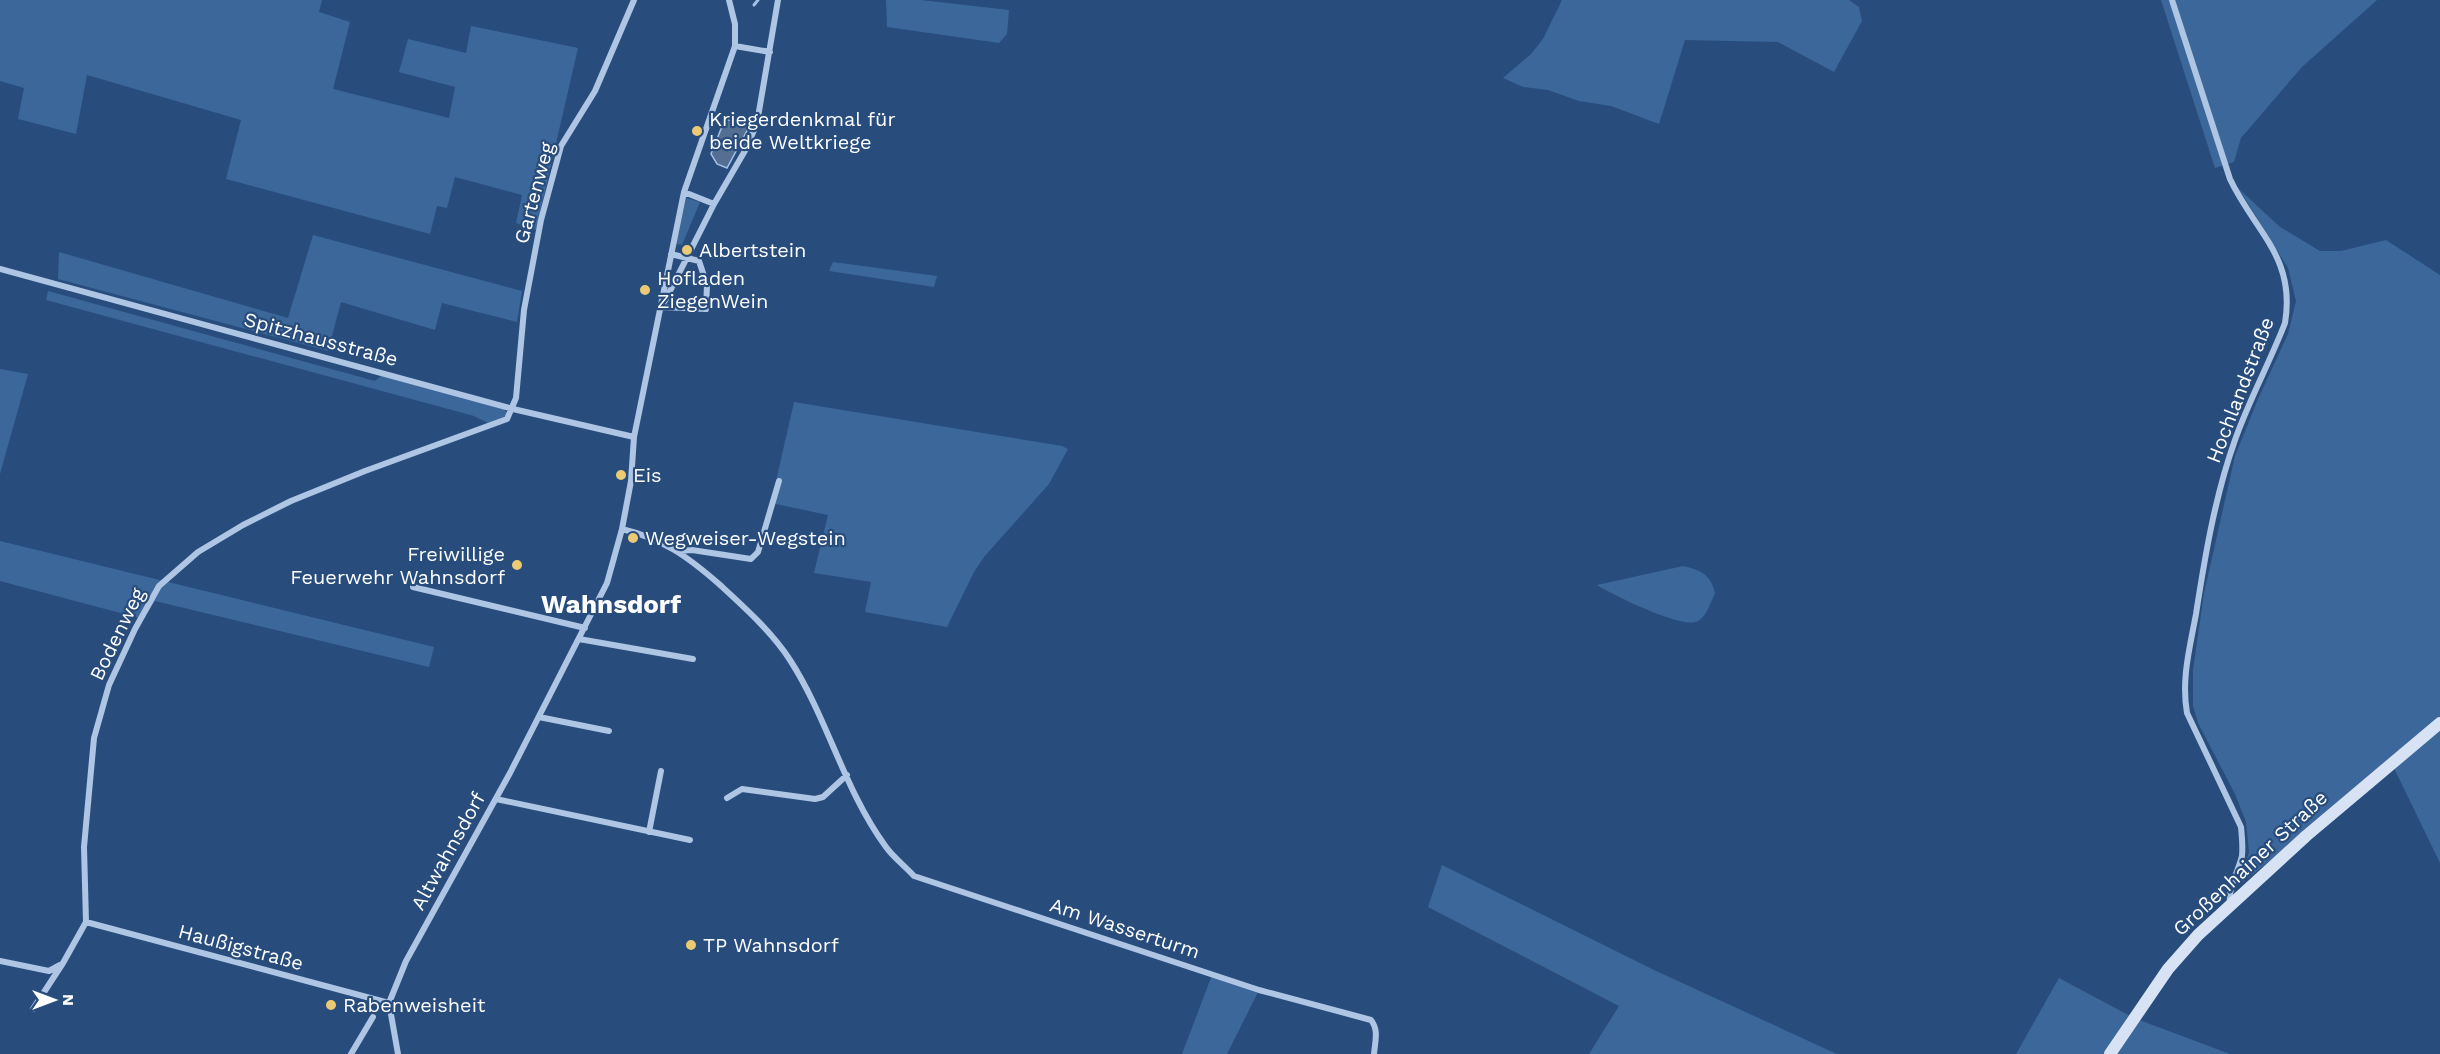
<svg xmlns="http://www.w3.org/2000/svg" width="2440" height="1054" font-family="'Work Sans',sans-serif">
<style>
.green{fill:#3c679a}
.water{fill:#546f91;stroke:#a2c1e5;stroke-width:1.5}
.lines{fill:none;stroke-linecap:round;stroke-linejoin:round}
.stream{stroke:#a2c1e5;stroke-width:3}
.street{stroke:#aec6e4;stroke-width:6}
.secondary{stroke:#d7e3f5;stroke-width:12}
.poi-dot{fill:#ecca74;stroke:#284d7d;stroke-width:2}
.labels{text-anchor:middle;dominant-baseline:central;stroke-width:4.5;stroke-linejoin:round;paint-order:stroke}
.poi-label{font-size:20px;fill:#fff;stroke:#284d7d;text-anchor:start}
.street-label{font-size:20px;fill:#fff;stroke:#284d7d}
.district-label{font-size:26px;font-weight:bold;fill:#fff;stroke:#284d7d}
</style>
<rect width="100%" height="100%" fill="#284d7d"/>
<path class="green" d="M0,0H322L319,12L350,22L333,89L449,118L455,87L399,72L408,39L466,53L471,26L578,48L536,230L516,223L522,195L455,177L447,208L437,206L430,234L226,179L241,120L87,75L76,134L18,119L24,88L0,81Z
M886,0H921L1009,10L1007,34L999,43L887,27Z
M1562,0H1849L1859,7L1862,21L1834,72L1778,42L1685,40L1659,124L1611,106L1579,101L1548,90L1523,87L1503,78L1531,54L1543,39Z
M2161,0H2377L2302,67L2241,138L2234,162L2215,168Z
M2239,189L2280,227L2320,251H2341L2386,240L2440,275V863L2392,764L2239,885L2249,852L2246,822L2235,794L2198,723L2193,706V670L2204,593L2235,456L2258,399L2288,334L2296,301L2288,268Z
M686,198L700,202L682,245L676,244Z
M313,235L522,291L517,322L442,303L435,330L341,302L328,351L58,279L59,252L288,318Z
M833,262L937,276L934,287L829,271Z
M48,291L375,381L381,376L504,409L507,413L504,417L488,423L474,416L46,300Z
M0,369L28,374L0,474Z
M794,402L1062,446L1068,449L1049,484L984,557L974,572L947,627L865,612L871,582L814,573L828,515L771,503Z
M0,541L434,647L429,667L155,601L143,619L0,581Z
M1683,566C1701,570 1711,575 1715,593C1711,602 1706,617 1698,621C1683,630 1613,595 1597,585Z
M1442,865L1654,970L1837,1054H1589L1619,1006L1428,907Z
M1212,975L1259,990L1227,1054H1182Z
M2059,978L2134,1018L2230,1054H2016Z"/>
<path class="water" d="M725,119L750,125L727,168L717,164L711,154Z"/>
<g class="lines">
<path class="stream" d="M754,5L758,0"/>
<path class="street" d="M2172,0L2230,179C2255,232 2296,257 2285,323C2270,362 2249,400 2235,440C2215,496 2205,556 2196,614C2190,647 2181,679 2187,713L2241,827C2242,837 2243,846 2242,856C2238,873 2228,886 2230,904
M735,46L770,52
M684,192L714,204
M0,269L513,409L634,437
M665,301L714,204L746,149L757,123L778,0
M662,307L706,309L707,285L699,261L671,254
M622,529C663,539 687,556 719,584C744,607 771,631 790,660C828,719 844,790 886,847C893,857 905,866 914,876L1259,990L1371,1020C1379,1030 1375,1042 1374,1054
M678,551L692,550L751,559L758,552L779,481
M413,587L585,628
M579,639L693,659
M539,717L609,731
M727,798L742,789L815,799L823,797L847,775
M496,799L690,840
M649,832L661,771
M86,922L389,1003
M0,961L49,971L60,965
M389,1003L406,961L510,773L607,583L622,529L631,481L634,437L684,192L735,46V24L729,0
M389,1003L398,1054
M33,1009L63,963L86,922L84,847L94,738L109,685L135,629L159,586L198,552L243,525L291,501L365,471L507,419L516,398L524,310L541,220L561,146L595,91L634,0
M351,1054L373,1017"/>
<path class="secondary" d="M2110,1054L2168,969L2198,935L2306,836L2440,723"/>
</g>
<g class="poi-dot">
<circle cx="697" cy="131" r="6"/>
<circle cx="687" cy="250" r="6"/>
<circle cx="645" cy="290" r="6"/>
<circle cx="621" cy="475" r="6"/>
<circle cx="633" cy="538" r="6"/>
<circle cx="517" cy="565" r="6"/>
<circle cx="691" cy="945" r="6"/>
<circle cx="331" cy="1005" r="6"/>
</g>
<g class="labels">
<g class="poi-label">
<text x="709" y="119">Kriegerdenkmal für<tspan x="709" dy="23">beide Weltkriege</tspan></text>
<text x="699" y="250">Albertstein</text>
<text x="657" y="278">Hofladen<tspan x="657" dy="23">ZiegenWein</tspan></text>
<text x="633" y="475">Eis</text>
<text x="645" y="538">Wegweiser-Wegstein</text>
<text x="505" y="554" text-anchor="end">Freiwillige<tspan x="505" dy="23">Feuerwehr Wahnsdorf</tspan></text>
<text x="703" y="945">TP Wahnsdorf</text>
<text x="343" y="1005">Rabenweisheit</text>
</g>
<g class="street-label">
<text transform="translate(534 193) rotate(-75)">Gartenweg</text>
<text transform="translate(321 339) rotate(15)">Spitzhausstraße</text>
<text transform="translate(2240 390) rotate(-69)">Hochlandstraße</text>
<text transform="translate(117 634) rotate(-64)">Bodenweg</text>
<text transform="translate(448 851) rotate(-61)">Altwahnsdorf</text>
<text transform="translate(2250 863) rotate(-43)">Großenhainer Straße</text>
<text transform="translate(1125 928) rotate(18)">Am Wasserturm</text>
<text transform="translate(241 947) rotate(15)">Haußigstraße</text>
</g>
<g class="district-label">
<text x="611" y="604">Wahnsdorf</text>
</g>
</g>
<g transform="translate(54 1000) rotate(90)" stroke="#284d7d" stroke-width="4.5" paint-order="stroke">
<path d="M0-4.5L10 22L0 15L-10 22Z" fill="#ffffff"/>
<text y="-9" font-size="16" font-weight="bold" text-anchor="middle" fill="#ffffff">N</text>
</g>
</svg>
